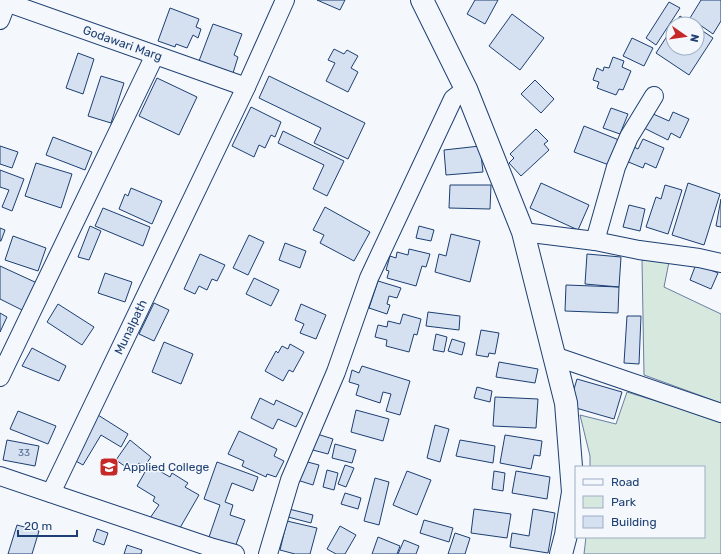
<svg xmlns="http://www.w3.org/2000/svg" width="721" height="554" font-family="Rubik,sans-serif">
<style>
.green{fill:#d7e8df;stroke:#687fa3}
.building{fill:#d5e0f0;stroke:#1d3f73}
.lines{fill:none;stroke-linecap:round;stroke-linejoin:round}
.street-casing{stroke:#1d3f73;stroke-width:20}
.secondary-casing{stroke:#1d3f73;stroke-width:24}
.street{stroke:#f4f7fb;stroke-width:18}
.secondary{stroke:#f4f7fb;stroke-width:22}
.labels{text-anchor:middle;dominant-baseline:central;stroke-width:3;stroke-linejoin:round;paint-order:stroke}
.number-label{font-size:10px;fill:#4b6792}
.street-label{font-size:12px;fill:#1d3f73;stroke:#f4f7fb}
.poi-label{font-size:12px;fill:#1d3f73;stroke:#f4f7fb;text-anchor:start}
</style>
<rect width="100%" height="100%" fill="#f4f7fb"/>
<path class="green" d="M642,260L669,262L664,287L721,314V403L644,375Z
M627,392L721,421V554H584L586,537H704V467H590V456L580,415L616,424Z"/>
<path class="building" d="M317,0H345L340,10Z
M475,0H498L485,24L467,14Z
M701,0H721V21L713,34L690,18Z
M669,2L680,8L656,45L646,38Z
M170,8L199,19L196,27L201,29L198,38L193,35L187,48L176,44L175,47L158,41Z
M512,14L544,38L520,70L489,46Z
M680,16L692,24H675Z
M213,24L242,34L234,55L238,57L233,73L199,61Z
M673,27V48H697V27L713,38L689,75L656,53Z
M632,38L653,48L644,66L623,56Z
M334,49L344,54L347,50L358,56L351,68L358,72L348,92L326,81L335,63L328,60Z
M78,53L94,59L83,94L66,88Z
M613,57L624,61L622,67L631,71L623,90L619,89L616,95L597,88L599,82L593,80L597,68L603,71L604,67L609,68Z
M101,76L124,83L111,123L88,116Z
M269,76L365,123L348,159L314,143L321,128L259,98Z
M157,78L197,97L179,135L139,116Z
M535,80L554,99L541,113L521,94Z
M251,107L281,122L275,137L271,135L265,148L259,145L254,157L232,146Z
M611,108L628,114L620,134L603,128Z
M673,112L689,119L680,138L671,133L668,140L644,128L651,113L669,121Z
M584,126L619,140L609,165L574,152Z
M536,129L548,141L544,144L549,150L521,176L509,163L514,158L510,154Z
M283,131L344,161L327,196L313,189L324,165L278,143Z
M53,137L92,152L85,170L46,155Z
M643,139L664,148L656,168L645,163L643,168L626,161L632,146L638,149Z
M0,146L18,152L12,168L0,164Z
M480,146L483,172L446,175L444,150Z
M36,163L72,174L61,208L25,196Z
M0,170L24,179L12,211L2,207L9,190L0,187Z
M541,183L589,205L578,230L530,208Z
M688,183L720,194L704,245L672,235Z
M450,185H491L490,209L449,208Z
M665,185L682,190L668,234L646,227L656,197L661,199Z
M131,188L162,201L152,224L119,209L125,194L128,196Z
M721,199V227L716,226Z
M629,205L645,209L640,231L623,227Z
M325,207L370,232L354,261L320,243L324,235L313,230Z
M103,208L150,227L143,246L95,226Z
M90,226L101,231L89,260L78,257Z
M419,226L434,230L431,241L416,238Z
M0,228L5,230L1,241H0Z
M451,234L480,241L470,282L435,272L439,254L446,256Z
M249,235L264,242L248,275L233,268Z
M13,236L46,248L38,271L5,260Z
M285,243L306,251L300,268L279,260Z
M409,249L430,254L426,267L422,266L416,286L387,278L389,271L386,270L390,256L396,258L397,252L408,255Z
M200,254L225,265L217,281L212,279L207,290L199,286L195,294L184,289Z
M587,254L621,257L619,287L585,284Z
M696,264L718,273L711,289L690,280Z
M0,266L37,283L24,311L0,299Z
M105,273L132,282L125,302L98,293Z
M254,278L279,290L271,306L246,294Z
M378,281L401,288L397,298L389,296L387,304L390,305L387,314L369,308Z
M566,285L619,287L618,313L565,311Z
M154,303L169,310L154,341L139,334Z
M58,304L94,327L82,345L47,322Z
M301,304L326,315L316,339L300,333L304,324L295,320Z
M428,312L460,316L459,330L426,326Z
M0,313L7,317L0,332Z
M403,314L421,319L417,335L414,334L409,352L386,346L387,340L375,337L378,325L387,327L388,321L400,324Z
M627,316H641L639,364L624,363Z
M481,330L499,333L495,354L489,353L488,357L476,355Z
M436,334L447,337L444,352L433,350Z
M452,339L465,343L462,355L448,351Z
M164,342L193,354L181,384L152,372Z
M290,344L304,352L293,372L289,370L283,381L265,371L276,351L278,353L282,346L288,349Z
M32,348L66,366L59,381L22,366Z
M499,362L538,369L535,383L496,377Z
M362,366L410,381L400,415L386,411L391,394L383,392L380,403L356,395L359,385L349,382L352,370L359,373Z
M577,379L622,392L614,419L569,406Z
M477,387L492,391L490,402L474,398Z
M495,397L538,399L536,428L493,426Z
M260,398L274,405L276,400L303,413L296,427L278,419L273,429L251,418Z
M356,410L389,419L383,441L351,432Z
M18,411L56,426L48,444L10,429Z
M98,415L128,434L121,447L101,435L83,465L72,459Z
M435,425L449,429L440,462L427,458Z
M239,431L277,449L274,456L284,461L276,477L267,474L266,477L242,466L244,461L228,454Z
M314,433L333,439L328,454L309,449Z
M505,435L542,441L540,456L534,455L531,469L500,463Z
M7,440L39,446L35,466L3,460Z
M130,440L151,457L144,467L139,463L133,472L116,460Z
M460,440L495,446L493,463L456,456Z
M335,444L356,450L352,463L332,458Z
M300,460L319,465L313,485L294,479Z
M217,462L258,477L253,491L232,483L225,502L233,505L230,515L245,520L234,550L208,540L220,505L204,499Z
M149,465L170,477L172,473L188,483L185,487L199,495L177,533L150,518L159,505L153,501L155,497L137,486Z
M345,465L354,468L346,487L338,484Z
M327,470L338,473L334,490L323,487Z
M407,471L431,480L417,515L393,505Z
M494,471L505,473L503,491L492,489Z
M516,471L550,477L547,499L512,493Z
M375,478L389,482L379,525L364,521Z
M345,493L361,498L358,509L341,504Z
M289,509L313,515L311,523L288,517Z
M474,509L511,514L507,538L471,533Z
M533,509L555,513L548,553L510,547L512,533L529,536Z
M424,520L453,528L449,542L420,533Z
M287,521L317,528L310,554H295L280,550Z
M17,525L39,531L32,554H8Z
M340,526L356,535L345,554H336L327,549Z
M97,529L108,533L104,545L93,541Z
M455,533L470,538L465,554H448Z
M378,537L400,546L397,554H372Z
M404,540L419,546L416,554H398Z
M127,545L142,550L141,554H124Z"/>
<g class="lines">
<defs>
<g id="street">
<path id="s1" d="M0,0L246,87"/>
<path d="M0,20L7,2"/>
<path d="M523,232L595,241L639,250L699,258L721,263"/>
<path d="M595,241L616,167L629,137L654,96"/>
<path d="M554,356L721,413"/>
<path d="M0,377L155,55"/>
<path d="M0,476L213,548L235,554"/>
<path id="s2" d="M51,493L246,87L285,0"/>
<path d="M268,554L290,480L336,372L369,278L453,99L466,89"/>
</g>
<path id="secondary" d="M422,0L466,89L523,232L566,403L573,492L566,535L561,554"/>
</defs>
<use href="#street" class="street-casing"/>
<use href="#secondary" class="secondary-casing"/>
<use href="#street" class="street"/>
<use href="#secondary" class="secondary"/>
</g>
<defs>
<symbol id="school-square" viewBox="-11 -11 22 22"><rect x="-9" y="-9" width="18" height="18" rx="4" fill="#c62828" stroke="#f4f7fb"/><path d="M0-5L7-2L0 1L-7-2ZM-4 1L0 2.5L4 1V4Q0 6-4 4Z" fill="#fff"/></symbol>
</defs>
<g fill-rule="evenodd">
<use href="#school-square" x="98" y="456" width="22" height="22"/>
</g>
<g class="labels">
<g class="number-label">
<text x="24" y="453">33</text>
</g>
<g class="street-label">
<text stroke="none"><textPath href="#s1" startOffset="130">Godawari Marg</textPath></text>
<text stroke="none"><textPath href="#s2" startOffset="184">Munalpath</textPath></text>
</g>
<g class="poi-label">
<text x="123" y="467">Applied College</text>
</g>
</g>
<rect x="575" y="466" width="130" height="72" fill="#f4f7fb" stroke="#9eadc5"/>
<rect x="583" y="479" width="20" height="6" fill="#f4f7fb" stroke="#9eadc5"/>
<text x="611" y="486" font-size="12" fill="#1d3f73">Road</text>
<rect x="583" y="496" width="20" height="12" fill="#d7e8df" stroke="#9eadc5"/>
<text x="611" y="506" font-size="12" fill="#1d3f73">Park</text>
<rect x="583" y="516" width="20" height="12" fill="#d5e0f0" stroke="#9eadc5"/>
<text x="611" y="526" font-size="12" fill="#1d3f73">Building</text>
<g transform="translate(685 36) rotate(103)"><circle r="19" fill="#f4f7fb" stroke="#9eadc5"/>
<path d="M0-3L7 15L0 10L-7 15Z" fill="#c62828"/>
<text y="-6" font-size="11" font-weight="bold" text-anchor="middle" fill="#1d3f73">N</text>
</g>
<path d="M18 530v6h59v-6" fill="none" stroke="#1d3f73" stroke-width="2"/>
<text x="24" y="530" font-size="12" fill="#1d3f73" stroke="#f4f7fb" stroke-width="3" paint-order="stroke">20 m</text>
</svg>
